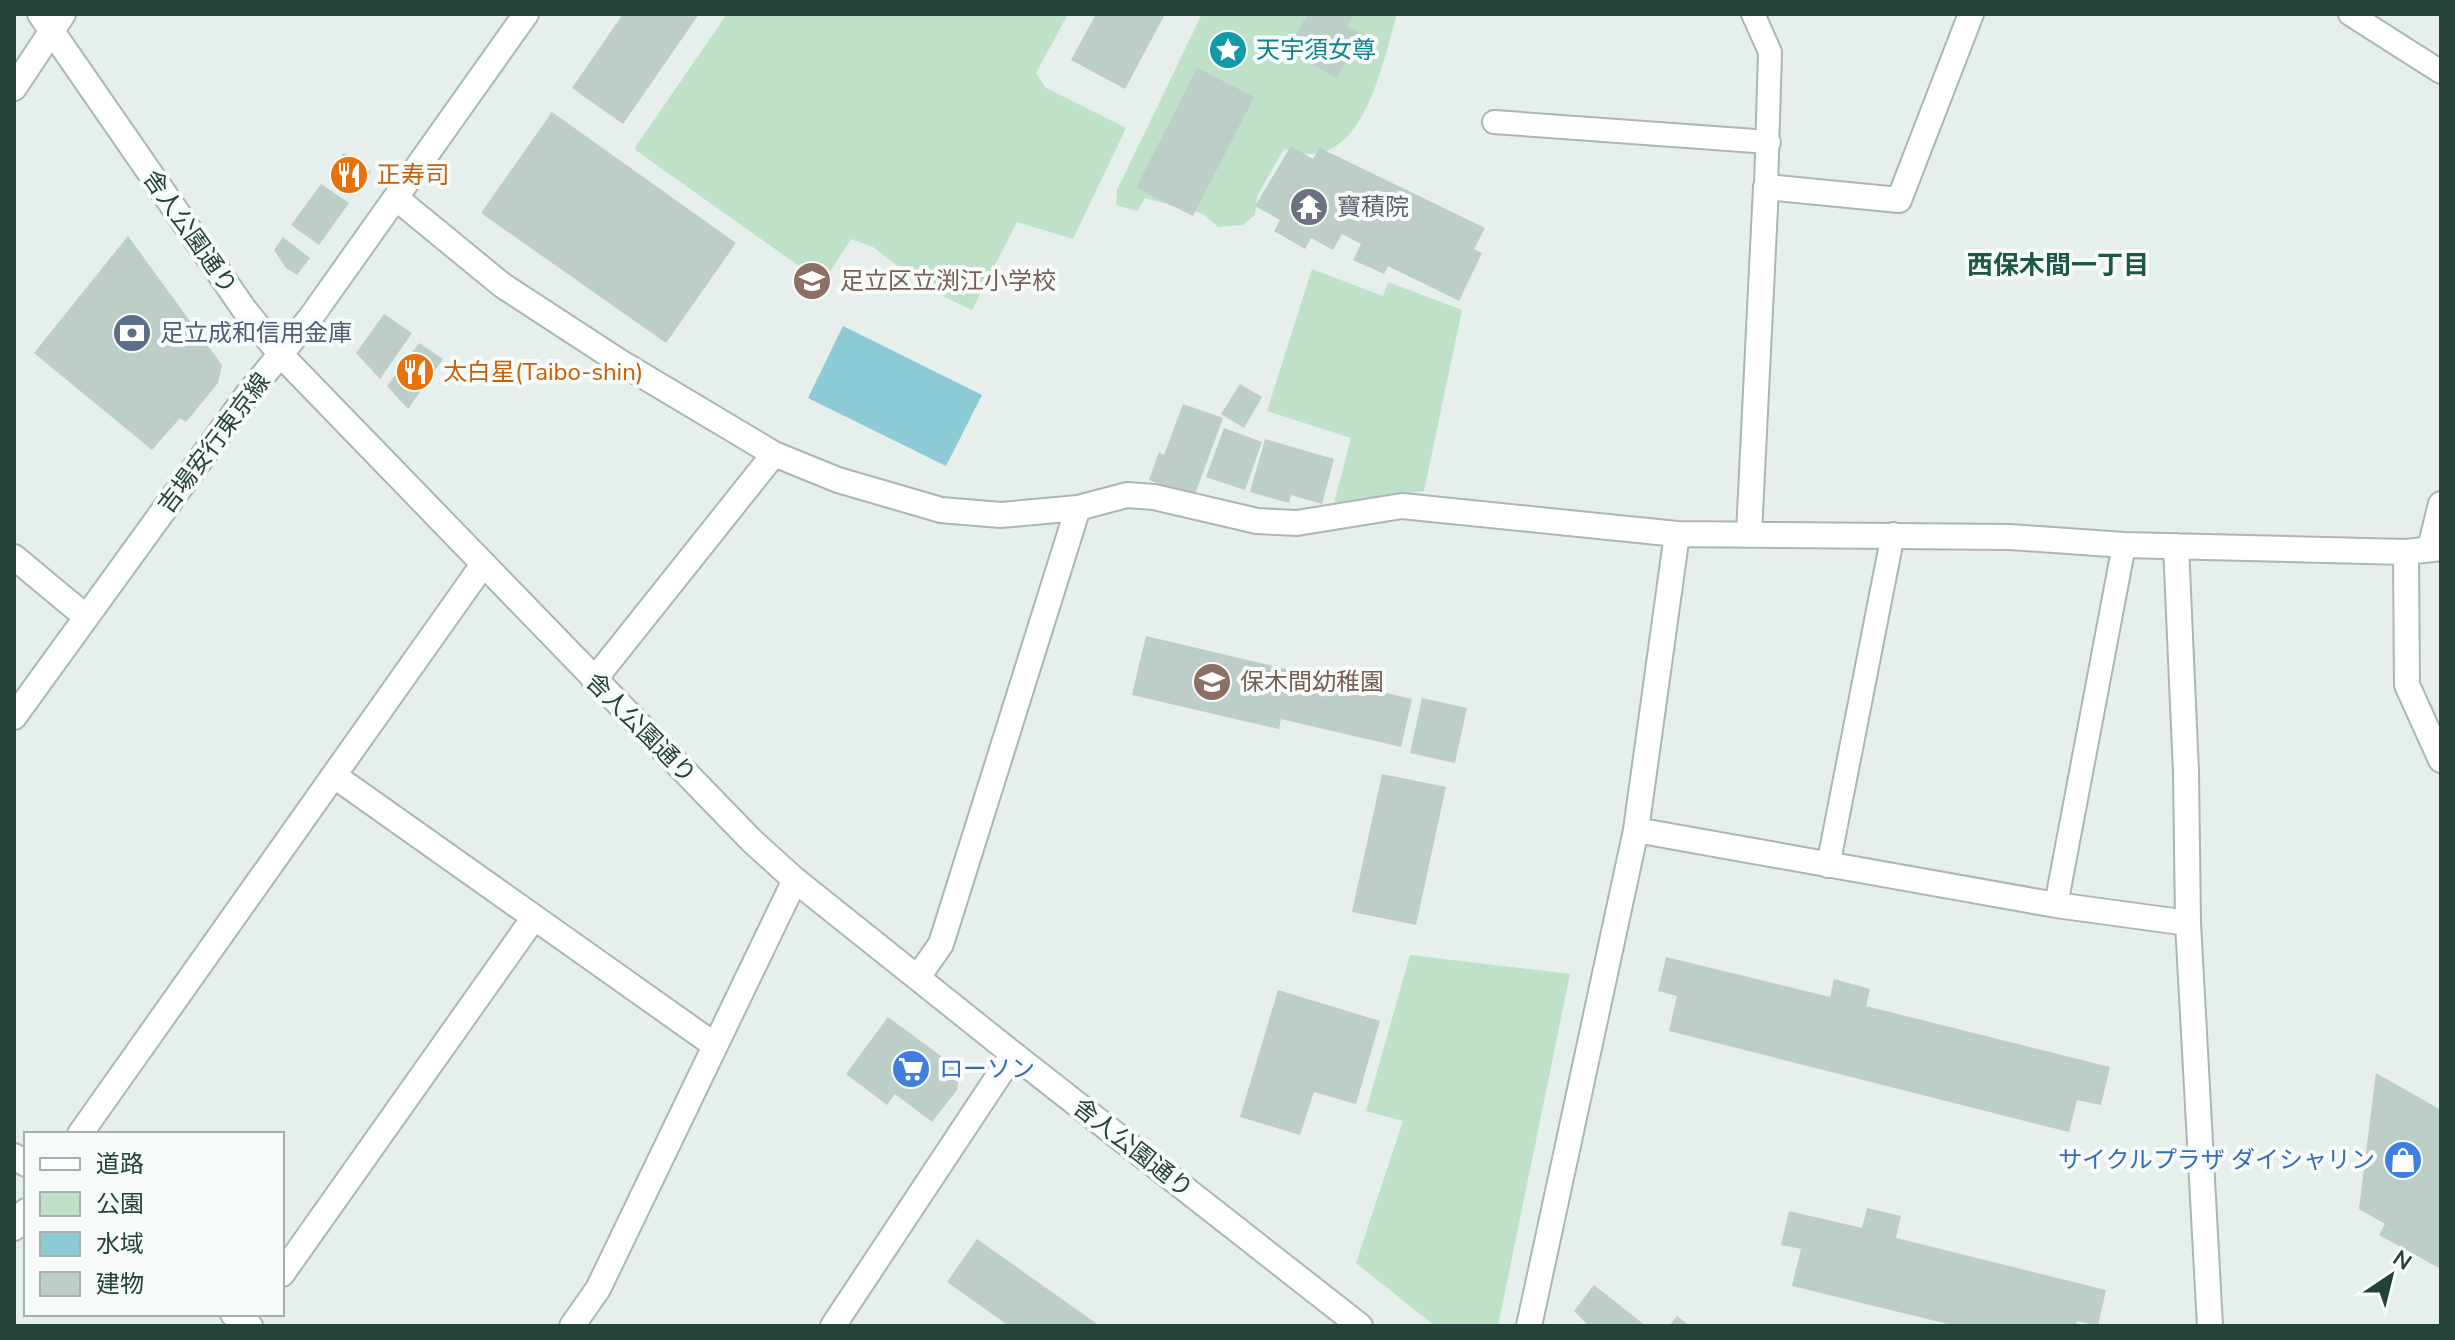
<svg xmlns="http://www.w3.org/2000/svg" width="2455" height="1340" font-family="'Nunito Sans','Noto Sans JP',sans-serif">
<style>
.green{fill:#bee1c7}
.water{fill:#8ccbd6}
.building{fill:#bdcdc7}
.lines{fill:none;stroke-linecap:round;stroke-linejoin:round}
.service-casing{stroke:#a8b8b2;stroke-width:26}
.minor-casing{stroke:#a8b8b2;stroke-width:28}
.tertiary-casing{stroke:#a8b8b2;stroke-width:28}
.secondary-casing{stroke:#a3bcb3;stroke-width:28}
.service{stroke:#fff;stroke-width:22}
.minor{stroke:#fff;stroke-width:24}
.tertiary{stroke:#fff;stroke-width:24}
.secondary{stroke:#fff;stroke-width:24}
.labels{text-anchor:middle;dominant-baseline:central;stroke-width:8;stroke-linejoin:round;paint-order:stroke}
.culture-label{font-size:24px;fill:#0d838f;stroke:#f7fbf9;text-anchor:start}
.food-label{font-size:24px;fill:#c56008;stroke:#f7fbf9;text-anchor:start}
.worship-label{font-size:24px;fill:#5b616d;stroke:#f7fbf9;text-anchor:start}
.street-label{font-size:24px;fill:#23433a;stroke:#f7fbf9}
.education-label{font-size:24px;fill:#785e54;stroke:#f7fbf9;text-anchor:start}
.service-label{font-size:24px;fill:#4e5e75;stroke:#f7fbf9;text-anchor:start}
.shop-label{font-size:24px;fill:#366cbe;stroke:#f7fbf9;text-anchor:start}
.neighbourhood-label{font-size:26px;font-weight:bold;fill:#1d5748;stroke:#f7fbf9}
</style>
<rect width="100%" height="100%" fill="#e6efeb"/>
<path class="green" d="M727,14H1068L1036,73L1046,88L1126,128L1073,239L1017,222L972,310L928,289L873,247L851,239L823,283L634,149Z
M1202,14H1397C1384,56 1367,155 1309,154C1301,154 1292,151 1284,149L1257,196L1255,215L1243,225L1218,227L1203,214L1145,198L1137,211L1116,205L1117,190Z
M1312,269L1383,296L1388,282L1462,310L1424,491L1334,503L1351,438L1267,411Z
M1410,955L1570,974L1498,1326H1435L1356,1263L1403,1121L1366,1111Z"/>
<path class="water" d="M843,326L982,395L946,466L808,398Z"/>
<path class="building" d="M623,14H699L623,124L572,88Z
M1096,14H1165L1125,89L1071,60Z
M1308,14H1355L1347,26L1362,34L1336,78L1287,49Z
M1197,68L1254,97L1193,216L1136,188Z
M552,112L736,243L666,343L481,213Z
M1291,146L1313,159L1320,148L1485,228L1474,249L1482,253L1459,301L1388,266L1384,274L1353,260L1361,244L1342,234L1333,250L1311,238L1305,249L1274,231L1280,220L1255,206Z
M344,153L371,172L357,192L330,172Z
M321,184L349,203L319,245L291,225Z
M128,236L222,365L218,383L186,422L180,418L152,450L34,353Z
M283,237L310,258L297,275L286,268L274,250Z
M384,314L412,333L380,379L356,353Z
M419,343L443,359L408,409L387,386Z
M1240,384L1262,397L1244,428L1221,414Z
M1183,404L1223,418L1194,497L1149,480L1159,452L1164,455Z
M1224,428L1262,442L1245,490L1206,477Z
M1265,439L1334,459L1322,504L1291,495L1289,503L1250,492Z
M1146,636L1412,699L1401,747L1281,719L1279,729L1132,695Z
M1422,698L1467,708L1455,763L1410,753Z
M1382,774L1446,787L1416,925L1352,912Z
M1666,957L1830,997L1834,979L1870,989L1866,1006L2110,1067L2101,1105L2077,1100L2069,1132L1669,1031L1677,996L1658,991Z
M1278,990L1380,1021L1356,1104L1314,1092L1300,1135L1240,1117Z
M888,1017L960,1070L957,1090L932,1122L895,1094L887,1105L846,1074Z
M2376,1073L2441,1110V1269L2379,1235L2385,1224L2359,1209Z
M1867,1208L1901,1216L1896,1238L2106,1290L2098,1326L2077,1321L2076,1326H1956L1792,1286L1801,1249L1781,1245L1789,1211L1862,1228Z
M977,1239L1100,1326H1009L947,1282Z
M1594,1285L1646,1326H1589L1574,1311Z
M1677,1316L1690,1326H1669Z"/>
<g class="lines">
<defs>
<path id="service" d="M1753,14L1770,52L1766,187
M2350,14L2441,72
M1494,122L1769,142
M1828,866L1893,534
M2056,905L2124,545"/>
<path id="minor" d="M14,88L63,14
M396,198L502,285L620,362L774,454L838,480L941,510L1001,515L1078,508L1127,495L1154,497L1257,521L1297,523L1402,506L1677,534L2010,537L2124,545L2406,552L2441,548
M1749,534L1766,187L1899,200L1971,14
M2176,546L2186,772
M2430,548L2441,504
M2406,552L2407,685L2441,760
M14,557L85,616
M594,680L774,454
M336,777L713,1044
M1636,830L2056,905L2188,923
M918,977L941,944L1078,508
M80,1134L482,566
M14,1156L26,1164
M14,1228L26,1211
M282,1274L533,919
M233,1314L250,1326
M572,1326L598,1289L795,880
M1529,1326L1636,830L1677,534"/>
<path id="tertiary" d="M40,14L244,309L281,355L752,841L795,880L1013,1054L1360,1326
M2186,772L2188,923L2210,1326
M833,1326L1013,1054"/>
<path id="secondary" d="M14,717L248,394L311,317L526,14"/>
</defs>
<use href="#service" class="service-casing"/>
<use href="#minor" class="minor-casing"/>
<use href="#tertiary" class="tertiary-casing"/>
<use href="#secondary" class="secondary-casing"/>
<use href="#service" class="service"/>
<use href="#minor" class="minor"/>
<use href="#tertiary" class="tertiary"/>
<use href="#secondary" class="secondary"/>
</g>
<defs>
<symbol id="sight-disc" viewBox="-11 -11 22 22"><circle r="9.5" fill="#0f9aa8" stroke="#f7fbf9"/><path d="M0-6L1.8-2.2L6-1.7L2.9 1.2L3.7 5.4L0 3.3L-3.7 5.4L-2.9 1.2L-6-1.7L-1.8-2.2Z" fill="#fff"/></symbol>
<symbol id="restaurant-disc" viewBox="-11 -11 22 22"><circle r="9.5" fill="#e8710a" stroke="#f7fbf9"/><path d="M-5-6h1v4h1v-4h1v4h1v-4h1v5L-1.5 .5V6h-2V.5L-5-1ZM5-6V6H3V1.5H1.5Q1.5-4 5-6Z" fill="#fff"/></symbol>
<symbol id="temple-disc" viewBox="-11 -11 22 22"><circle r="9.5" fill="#6b7280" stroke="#f7fbf9"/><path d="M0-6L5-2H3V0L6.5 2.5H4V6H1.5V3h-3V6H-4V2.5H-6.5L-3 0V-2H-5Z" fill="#fff"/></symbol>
<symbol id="school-disc" viewBox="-11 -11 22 22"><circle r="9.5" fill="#8d6e63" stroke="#f7fbf9"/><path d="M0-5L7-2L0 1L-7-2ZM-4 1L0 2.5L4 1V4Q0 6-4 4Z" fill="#fff"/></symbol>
<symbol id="bank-disc" viewBox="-11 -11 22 22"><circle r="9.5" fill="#5c6f8a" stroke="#f7fbf9"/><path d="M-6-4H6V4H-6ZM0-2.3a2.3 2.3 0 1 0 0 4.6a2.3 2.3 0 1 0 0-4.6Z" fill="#fff"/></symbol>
<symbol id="supermarket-disc" viewBox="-11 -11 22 22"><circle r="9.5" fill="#3f7fe0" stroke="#f7fbf9"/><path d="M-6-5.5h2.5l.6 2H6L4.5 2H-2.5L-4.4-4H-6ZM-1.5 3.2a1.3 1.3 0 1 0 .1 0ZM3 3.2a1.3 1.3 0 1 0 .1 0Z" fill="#fff"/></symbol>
<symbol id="shop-disc" viewBox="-11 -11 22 22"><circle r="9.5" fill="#3f7fe0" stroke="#f7fbf9"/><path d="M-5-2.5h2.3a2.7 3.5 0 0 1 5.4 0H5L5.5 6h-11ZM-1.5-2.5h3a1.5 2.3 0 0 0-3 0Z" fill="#fff"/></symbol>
</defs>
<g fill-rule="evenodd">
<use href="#sight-disc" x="1206" y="28" width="44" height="44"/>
<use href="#restaurant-disc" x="327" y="153" width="44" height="44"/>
<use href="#temple-disc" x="1287" y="185" width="44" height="44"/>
<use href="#school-disc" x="790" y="259" width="44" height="44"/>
<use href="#bank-disc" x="110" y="311" width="44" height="44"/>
<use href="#restaurant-disc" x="393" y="350" width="44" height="44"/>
<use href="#school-disc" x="1190" y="660" width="44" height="44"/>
<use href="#supermarket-disc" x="889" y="1047" width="44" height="44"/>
<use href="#shop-disc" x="2381" y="1138" width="44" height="44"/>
</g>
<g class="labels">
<g class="culture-label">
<text x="1256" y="50">天宇須女尊</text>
</g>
<g class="food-label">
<text x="377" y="175">正寿司</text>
<text x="443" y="372">太白星(Taibo-shin)</text>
</g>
<g class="worship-label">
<text x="1337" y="207">寶積院</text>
</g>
<g class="street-label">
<text transform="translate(190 232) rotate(55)">舎人公園通り</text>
<text transform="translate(214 443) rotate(-53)">吉場安行東京線</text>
<text transform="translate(641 728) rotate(45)">舎人公園通り</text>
<text transform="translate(1133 1148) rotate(38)">舎人公園通り</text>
</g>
<g class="education-label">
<text x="840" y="281">足立区立渕江小学校</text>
<text x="1240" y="682">保木間幼稚園</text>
</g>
<g class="service-label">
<text x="160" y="333">足立成和信用金庫</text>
</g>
<g class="shop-label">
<text x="939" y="1069">ローソン</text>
<text x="2375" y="1160" text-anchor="end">サイクルプラザ ダイシャリン</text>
</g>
<g class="neighbourhood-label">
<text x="2058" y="265">西保木間一丁目</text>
</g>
</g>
<rect width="2455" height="1340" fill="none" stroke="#23433a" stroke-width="32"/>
<rect x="24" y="1132" width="260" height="184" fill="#f7fbf9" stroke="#a2b1ad" stroke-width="2"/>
<rect x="40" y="1158" width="40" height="12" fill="#ffffff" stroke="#a2b1ad" stroke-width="2"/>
<text x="96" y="1172" font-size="24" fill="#23433a">道路</text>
<rect x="40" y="1192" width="40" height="24" fill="#bee1c7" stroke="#a2b1ad" stroke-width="2"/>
<text x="96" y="1212" font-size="24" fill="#23433a">公園</text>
<rect x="40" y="1232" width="40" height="24" fill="#8ccbd6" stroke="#a2b1ad" stroke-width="2"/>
<text x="96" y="1252" font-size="24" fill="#23433a">水域</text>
<rect x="40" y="1272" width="40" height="24" fill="#bdcdc7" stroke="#a2b1ad" stroke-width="2"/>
<text x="96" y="1292" font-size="24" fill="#23433a">建物</text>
<g transform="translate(2391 1276) rotate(35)" stroke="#f7fbf9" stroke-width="6" paint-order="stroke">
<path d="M0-6L14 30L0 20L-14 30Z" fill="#23433a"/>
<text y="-12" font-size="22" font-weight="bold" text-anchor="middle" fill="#23433a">N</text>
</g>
</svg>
